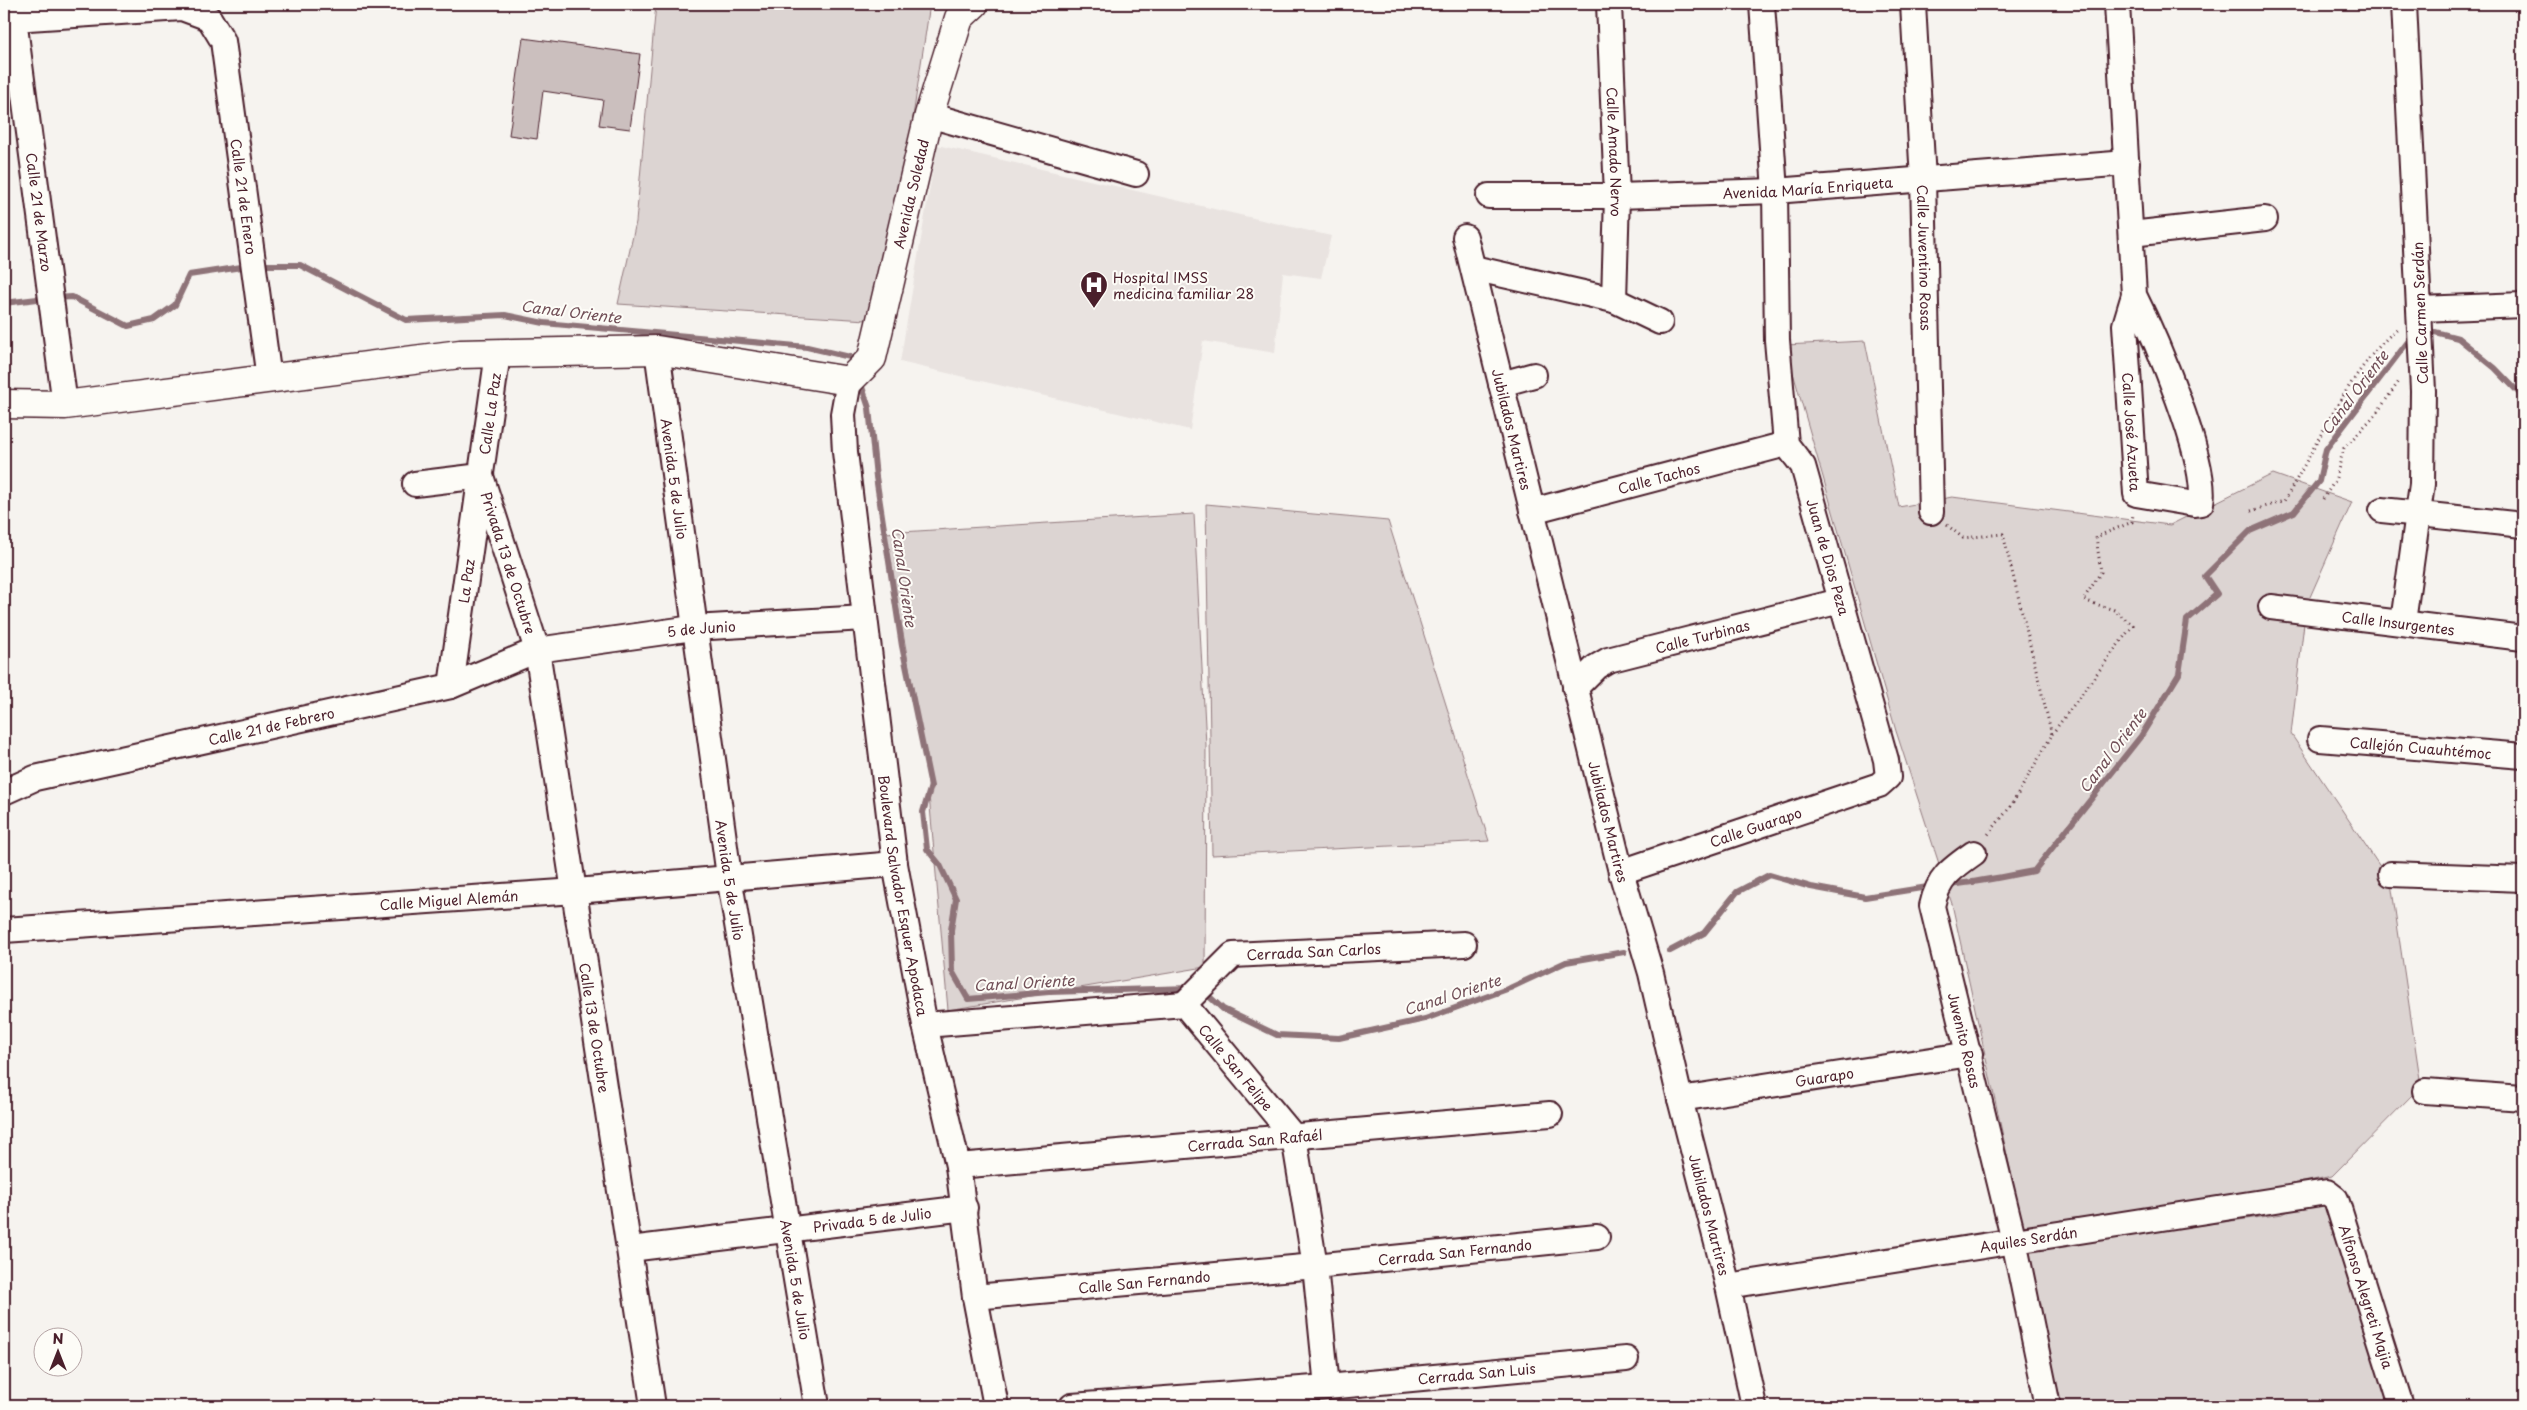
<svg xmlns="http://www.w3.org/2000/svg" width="2527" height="1410" font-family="'Playpen Sans',sans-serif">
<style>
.built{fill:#e9e3e0}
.green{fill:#dcd4d2;stroke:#937a7e}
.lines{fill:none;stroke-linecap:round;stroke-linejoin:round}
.stream{stroke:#8e7378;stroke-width:6}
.building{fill:#cbbfbe;stroke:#4a1f2b}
.minor-casing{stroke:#4a1f2b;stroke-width:28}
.major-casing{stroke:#4a1f2b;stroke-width:31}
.path{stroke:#4a1f2b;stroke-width:3;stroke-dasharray:1 4;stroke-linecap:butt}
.minor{stroke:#fdfcf7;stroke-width:24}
.major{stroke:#fdfcf7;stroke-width:28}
.labels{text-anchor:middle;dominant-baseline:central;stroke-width:4;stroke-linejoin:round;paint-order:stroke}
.street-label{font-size:14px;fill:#4a1f2b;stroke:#fdfcf7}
.poi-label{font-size:14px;fill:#4a1f2b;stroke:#fdfcf7;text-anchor:start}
.water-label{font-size:15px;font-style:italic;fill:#725058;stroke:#fdfcf7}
</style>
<rect width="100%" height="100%" fill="#f6f3ef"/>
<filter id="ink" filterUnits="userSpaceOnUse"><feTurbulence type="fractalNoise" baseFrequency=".02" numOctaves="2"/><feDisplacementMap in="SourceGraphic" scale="10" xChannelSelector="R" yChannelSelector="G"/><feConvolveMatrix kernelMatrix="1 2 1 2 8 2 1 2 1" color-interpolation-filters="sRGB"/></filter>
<g filter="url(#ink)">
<path class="built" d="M937,145L1331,236L1321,278L1283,273L1275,353L1203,341L1190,430L900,362Z"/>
<path class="green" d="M656,4H930L882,321L618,304L636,222Z
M1865,341L1899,507L1952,497L2170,525L2273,474L2352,502L2306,606L2291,734L2391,883L2421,1086L2332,1176L2270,1189L2024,1232L1952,904L1896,731L1785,345Z
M1206,504L1388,521L1489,841L1212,855Z
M1194,514L1206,745L1205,967L948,1010L926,761L885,533Z
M2329,1189L2396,1406H2061L2024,1249L2283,1214Z"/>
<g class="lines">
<path class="stream" d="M258,265H300L406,320L505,315L544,323L807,347L850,357L855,367
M56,298L72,297L128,326L154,320L175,305L189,275L248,266
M4,303L46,298
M2435,332L2458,338L2495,368L2523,397
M860,381L869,408L876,477L902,646L931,786L923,812L927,849L940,865L956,899L951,930L952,971L968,999L1049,992L1191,988
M1946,885C1976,883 2005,876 2034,871L2141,736L2179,674L2187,620L2217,594L2205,576L2250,531L2294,512L2319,481L2326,449L2410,339
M1670,951L1704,933L1737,892L1769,875L1811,887L1865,897L1934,886
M1202,990L1223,1009L1277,1035L1339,1038L1425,1019L1510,988L1566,962L1624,952"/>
</g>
<path class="building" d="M523,38L640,54L630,129L599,125L603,100L543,91L537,139L509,135Z"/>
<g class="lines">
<defs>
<g id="minor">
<path id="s1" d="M12,4L65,405"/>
<path id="s2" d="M1609,4L1617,196L1614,300"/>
<path id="s3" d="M1913,4L1923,180L1931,512"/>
<path id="s4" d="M2117,4L2134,295L2125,325L2136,494L2195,504L2201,503C2209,462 2154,335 2134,295"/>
<path id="s5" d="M13,19L182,8L209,18L223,41L269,379"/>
<path d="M929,115L1136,174"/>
<path id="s6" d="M1489,196H1617L1775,191L2127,163"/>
<path d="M2131,234L2265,219"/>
<path id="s7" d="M1465,237L1621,872L1651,973L1680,1099L1728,1286L1754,1406"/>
<path d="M1473,268L1614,300L1660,322"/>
<path d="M2420,309L2523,305"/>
<path id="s8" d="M657,350L729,876L817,1406"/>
<path id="s9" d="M849,381L843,414L845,452L895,864L925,1025L958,1166L975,1297L996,1406"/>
<path d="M1501,384L1534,375"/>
<path id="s10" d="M481,476L537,650L653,1406"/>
<path d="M415,484L481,476"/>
<path d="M2382,510L2523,525"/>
<path id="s11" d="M1532,511L1786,444"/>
<path id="s12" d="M2271,607L2523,638"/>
<path d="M2403,622L2422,484L2423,391L2404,4"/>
<path id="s13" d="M451,686L498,353"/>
<path id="s14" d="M1575,688L1596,667L1608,660L1840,601"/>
<path id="s15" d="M2320,739L2523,756"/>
<path id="s16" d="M4,792L35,778L451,686L537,650L693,628L865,618"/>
<path id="s17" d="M1974,853C1951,869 1938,878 1932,906L2014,1241L2048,1406"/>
<path id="s18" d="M1621,872L1879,785L1888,777L1886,760L1803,466L1786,444L1777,340L1775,191L1762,4"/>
<path d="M2391,874L2523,879"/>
<path id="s19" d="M4,930L576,891L895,864"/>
<path id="s20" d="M1184,1004L1294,1137L1315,1266L1327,1387"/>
<path id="s21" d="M1184,1004L1233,955L1464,944"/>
<path d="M925,1025L1184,1004"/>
<path d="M2425,1091L2523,1098"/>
<path id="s22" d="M1680,1099L1970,1054"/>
<path id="s23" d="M958,1166L1550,1114"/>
<path id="s24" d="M630,1249L965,1208"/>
<path id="s25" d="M1728,1286L2327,1192L2336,1199L2401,1406"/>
<path id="s26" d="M975,1297L1315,1266L1597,1237"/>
<path id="s27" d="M1072,1406L1327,1387L1626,1359"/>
</g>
<g id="major">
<path id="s28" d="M4,404L65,405L460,354L657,350L849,381L872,358L929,115L959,18L974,4"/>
</g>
</defs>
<use href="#minor" class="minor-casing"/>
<use href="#major" class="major-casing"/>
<path class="path" d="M2323,499L2335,481L2344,448L2376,414L2400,380
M2251,511L2284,501C2319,443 2347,372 2399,327
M1947,525L1963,538L2003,534L2052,735L2011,806L1986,837
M2052,734L2133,625L2114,610L2083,600L2101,572L2096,537L2132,522L2133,514"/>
<use href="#minor" class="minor"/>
<use href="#major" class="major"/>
</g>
</g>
<defs>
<symbol id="hospital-pin" viewBox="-11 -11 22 30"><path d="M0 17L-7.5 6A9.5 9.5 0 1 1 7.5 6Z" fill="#4a1f2b" stroke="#fdfcf7"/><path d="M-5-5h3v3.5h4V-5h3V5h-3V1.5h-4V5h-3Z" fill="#fff"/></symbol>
</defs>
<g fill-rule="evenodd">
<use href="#hospital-pin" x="1078" y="269" width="32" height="43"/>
</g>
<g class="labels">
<g class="street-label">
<text stroke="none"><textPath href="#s2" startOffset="148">Calle Amado Nervo</textPath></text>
<text stroke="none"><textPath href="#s6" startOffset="319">Avenida María Enriqueta</textPath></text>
<text stroke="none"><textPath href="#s28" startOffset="1052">Avenida Soledad</textPath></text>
<text stroke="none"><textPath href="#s5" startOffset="382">Calle 21 de Enero</textPath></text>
<text stroke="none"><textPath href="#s1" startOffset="210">Calle 21 de Marzo</textPath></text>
<text stroke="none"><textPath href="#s3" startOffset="254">Calle Juventino Rosas</textPath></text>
<text transform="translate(2420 313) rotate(-92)">Calle Carmen Serdán</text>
<text stroke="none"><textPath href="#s13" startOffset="275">Calle La Paz</textPath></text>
<text stroke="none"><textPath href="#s7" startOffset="198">Jubilados Martires</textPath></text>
<text stroke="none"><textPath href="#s4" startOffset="430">Calle José Azueta</textPath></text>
<text stroke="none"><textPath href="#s8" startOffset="130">Avenida 5 de Julio</textPath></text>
<text stroke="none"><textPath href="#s11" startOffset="131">Calle Tachos</textPath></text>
<text transform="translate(1828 557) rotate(74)">Juan de Dios Peza</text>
<text stroke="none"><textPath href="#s10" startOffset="91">Privada 13 de Octubre</textPath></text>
<text stroke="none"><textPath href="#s13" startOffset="106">La Paz</textPath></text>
<text stroke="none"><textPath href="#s12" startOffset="128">Calle Insurgentes</textPath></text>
<text stroke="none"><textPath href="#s16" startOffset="719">5 de Junio</textPath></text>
<text stroke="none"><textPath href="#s14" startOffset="141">Calle Turbinas</textPath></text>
<text stroke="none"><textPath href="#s16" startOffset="276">Calle 21 de Febrero</textPath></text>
<text stroke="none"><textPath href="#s15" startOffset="101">Callejón Cuauhtémoc</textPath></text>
<text stroke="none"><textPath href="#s7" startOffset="602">Jubilados Martires</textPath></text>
<text stroke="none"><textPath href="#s18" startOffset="142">Calle Guarapo</textPath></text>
<text stroke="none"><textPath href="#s8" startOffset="535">Avenida 5 de Julio</textPath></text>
<text stroke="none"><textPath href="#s9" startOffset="519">Boulevard Salvador Esquer Apodaca</textPath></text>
<text stroke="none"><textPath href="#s19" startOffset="446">Calle Miguel Alemán</textPath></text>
<text stroke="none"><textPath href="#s21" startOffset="150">Cerrada San Carlos</textPath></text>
<text stroke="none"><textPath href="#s10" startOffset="565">Calle 13 de Octubre</textPath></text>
<text stroke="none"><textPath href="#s17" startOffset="208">Juvenito Rosas</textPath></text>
<text stroke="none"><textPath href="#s20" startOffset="82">Calle San Felipe</textPath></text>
<text stroke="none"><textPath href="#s22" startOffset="146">Guarapo</textPath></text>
<text stroke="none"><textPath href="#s23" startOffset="298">Cerrada San Rafaél</textPath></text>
<text stroke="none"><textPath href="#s7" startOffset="1008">Jubilados Martires</textPath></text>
<text stroke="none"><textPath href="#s24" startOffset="244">Privada 5 de Julio</textPath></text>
<text stroke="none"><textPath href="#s25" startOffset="304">Aquiles Serdán</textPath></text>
<text stroke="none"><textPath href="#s26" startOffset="482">Cerrada San Fernando</textPath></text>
<text stroke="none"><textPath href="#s8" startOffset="940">Avenida 5 de Julio</textPath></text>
<text stroke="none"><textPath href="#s26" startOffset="170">Calle San Fernando</textPath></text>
<text stroke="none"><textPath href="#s25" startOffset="720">Alfonso Alegreti Majia</textPath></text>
<text stroke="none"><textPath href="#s27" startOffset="406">Cerrada San Luis</textPath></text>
</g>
<g class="poi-label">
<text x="1113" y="277">Hospital IMSS<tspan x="1113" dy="16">medicina familiar 28</tspan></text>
</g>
<g class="water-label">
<text transform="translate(571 311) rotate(7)">Canal Oriente</text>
<text transform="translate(2354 392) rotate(-53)">Canal Oriente</text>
<text transform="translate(905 577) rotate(82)">Canal Oriente</text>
<text transform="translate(2112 750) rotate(-53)">Canal Oriente</text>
<text transform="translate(1024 982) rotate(-3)">Canal Oriente</text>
<text transform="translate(1452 994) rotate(-18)">Canal Oriente</text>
</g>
</g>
<rect width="2527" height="1410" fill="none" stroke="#fdfcf7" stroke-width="20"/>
<rect x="10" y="10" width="2507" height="1390" fill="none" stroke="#4a1f2b" stroke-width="2" filter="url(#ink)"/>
<g transform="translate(58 1352)"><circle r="24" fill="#fdfcf7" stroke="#b5a4a5"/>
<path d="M0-4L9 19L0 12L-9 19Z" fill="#4a1f2b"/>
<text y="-8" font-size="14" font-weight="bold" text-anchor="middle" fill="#4a1f2b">N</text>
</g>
</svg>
